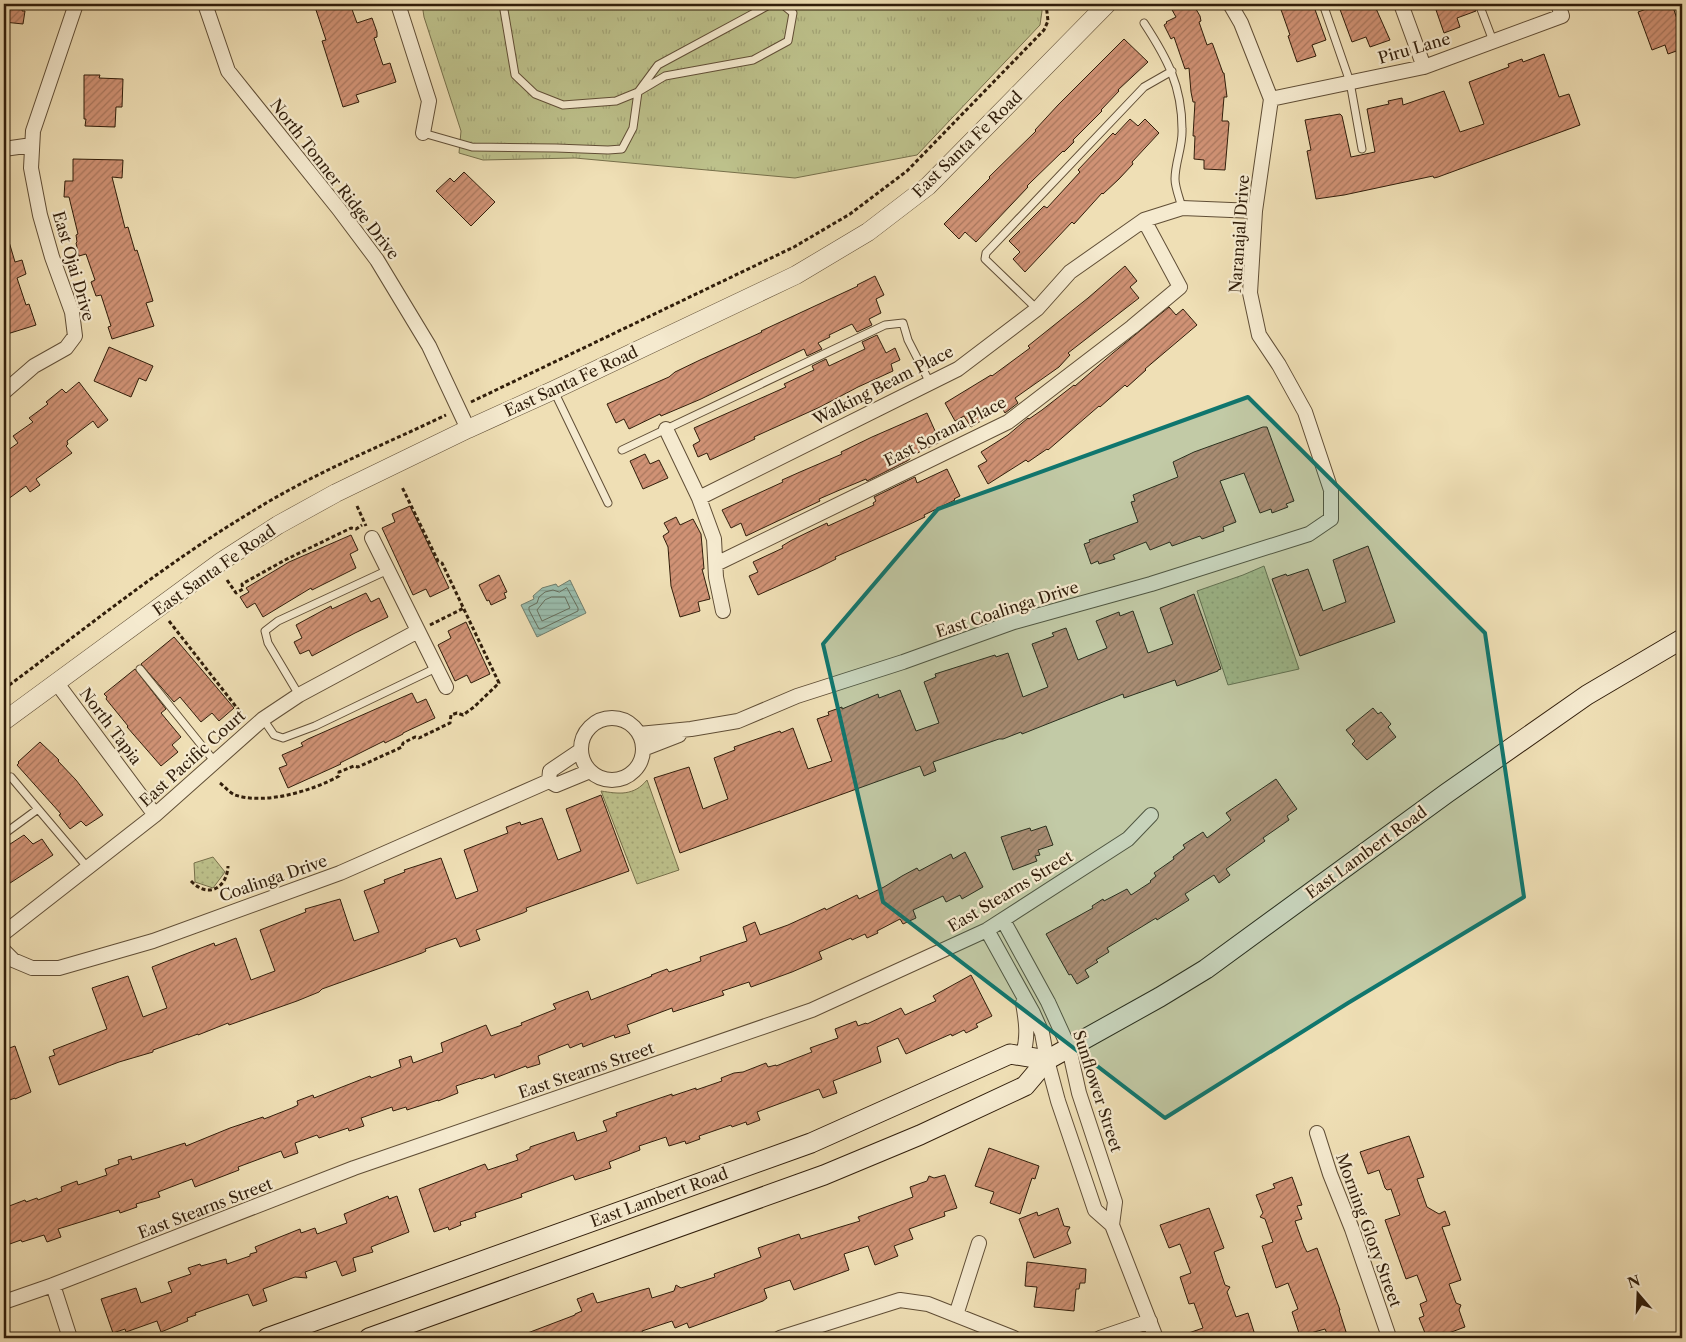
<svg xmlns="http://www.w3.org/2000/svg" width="1686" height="1342" font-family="'Libre Caslon Text',serif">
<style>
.grass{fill:url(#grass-tufts);stroke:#77704b}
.park{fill:url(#park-dots);stroke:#77704b}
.water{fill:url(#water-rules);stroke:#707d6c}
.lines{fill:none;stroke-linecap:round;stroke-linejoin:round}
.shore{stroke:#666e5c;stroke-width:1}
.building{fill:url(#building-hatch);stroke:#311e0b}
.service-casing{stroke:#604e36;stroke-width:9}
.minor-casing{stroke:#604e36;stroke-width:16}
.tertiary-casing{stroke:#604e36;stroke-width:19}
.secondary-casing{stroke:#311e0b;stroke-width:21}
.path{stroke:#311e0b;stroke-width:3;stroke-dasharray:4 2.5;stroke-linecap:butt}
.service{stroke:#f5eacf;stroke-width:7}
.minor{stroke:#f5eacf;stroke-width:14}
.tertiary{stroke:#f5eacf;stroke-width:18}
.secondary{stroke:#f5eacf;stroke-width:19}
.marked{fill:#0f766e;fill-opacity:0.2;stroke:#0f766e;stroke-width:4;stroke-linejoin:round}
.labels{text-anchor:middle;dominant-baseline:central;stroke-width:4.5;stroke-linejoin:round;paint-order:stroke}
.street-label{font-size:16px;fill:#311e0b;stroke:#f5eacf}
</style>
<defs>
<pattern id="grass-tufts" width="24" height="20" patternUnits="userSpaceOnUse" patternTransform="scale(1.25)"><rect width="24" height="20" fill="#bdc18b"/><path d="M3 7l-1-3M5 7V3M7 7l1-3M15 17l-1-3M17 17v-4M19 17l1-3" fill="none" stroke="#a3a577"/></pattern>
<pattern id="park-dots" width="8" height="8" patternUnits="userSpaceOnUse" patternTransform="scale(1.25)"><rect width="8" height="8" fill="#bdc18b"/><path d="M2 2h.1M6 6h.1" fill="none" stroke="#a3a577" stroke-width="1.8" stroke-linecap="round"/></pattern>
<pattern id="water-rules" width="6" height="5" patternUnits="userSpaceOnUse" patternTransform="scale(1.25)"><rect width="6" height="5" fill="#9abdad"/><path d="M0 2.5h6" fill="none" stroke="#85a294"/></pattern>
<pattern id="building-hatch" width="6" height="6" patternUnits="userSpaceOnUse" patternTransform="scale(1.25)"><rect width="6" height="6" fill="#d09275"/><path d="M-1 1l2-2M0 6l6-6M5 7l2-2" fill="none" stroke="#a9775e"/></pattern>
</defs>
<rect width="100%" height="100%" fill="#efdfb5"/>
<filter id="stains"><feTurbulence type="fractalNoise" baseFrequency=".004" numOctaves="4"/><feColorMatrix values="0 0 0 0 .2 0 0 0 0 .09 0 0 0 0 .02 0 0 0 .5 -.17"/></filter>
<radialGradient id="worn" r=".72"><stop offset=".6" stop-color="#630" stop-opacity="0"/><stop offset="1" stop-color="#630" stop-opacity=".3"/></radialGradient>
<path class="grass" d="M422,4H1041L1042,11L1040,25L917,155L795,178L575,158L483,160L459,153L461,131L424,17Z"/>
<path class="park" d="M1264,566L1299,669L1228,685L1197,591L1243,575Z
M647,780L679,870L637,884L601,791C619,794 634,796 647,780Z
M213,857L225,872L213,888L195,882L194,863Z"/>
<path class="water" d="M570,580L586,613L537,637L521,605L534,599L533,596L542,588L556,584L558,587Z"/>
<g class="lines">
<path class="shore" d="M567,588L578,608V611L541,629H539L529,610V607L537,603L539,597L545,592L553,590L559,592Z
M552,597H565L570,608L542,621L537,610L545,600Z"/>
</g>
<path class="building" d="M4,4H23L22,11H25L23,24L4,22Z
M314,4H350L357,23L372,18L377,32V37L374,38L383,65L390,63L396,82L356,95L359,102L343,107L322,41L326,40Z
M1179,4H1193L1200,16L1201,21L1199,22L1207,45L1212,43L1213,45L1223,73H1224L1227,97H1224L1222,121H1228L1229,123L1225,170L1204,169V160L1194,159L1195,136H1193L1195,102H1193L1191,92L1189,68L1185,69L1174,37L1171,39L1164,25L1167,23L1166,22L1176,17L1171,8Z
M1279,4H1313L1326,40L1312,45L1316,56L1297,62L1288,36L1290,35Z
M1338,4H1374L1390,40L1370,47L1366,37L1352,42Z
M1444,4H1474L1476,11L1457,18L1460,27L1444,33L1435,7Z
M1651,4H1672L1682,34V49L1668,54L1665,45L1652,50L1638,12L1652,7Z
M1124,39L1148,62L1118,90L1119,91L1101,110L1102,111L1073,140L1074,142L1064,152L1063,151L1032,181L1027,186L1028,187L976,242L965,232L959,239L944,224L990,178L989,177L1036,131L1035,130L1058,105Z
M1544,54L1559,97L1569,94L1580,125L1438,177L1434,178L1433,176L1344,195L1316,199L1307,151L1311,150L1305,120L1340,114L1342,116L1351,157L1375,152L1367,109L1389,104L1388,101L1402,98L1403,105L1444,91L1460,132L1484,124L1469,82L1509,67L1508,64L1522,59L1523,62Z
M84,75H100L99,78L123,79L122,107H116L115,127L85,126L86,119H84Z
M1130,119L1138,126L1145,119L1159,133L1132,162L1133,164L1119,179L1103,194L1102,193L1074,224L1072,222L1025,272L1013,259L1020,252L1009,241L1044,206L1047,208L1080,172L1078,170L1113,133L1115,135Z
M73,159L123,160L122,178L112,177L125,228L128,227L135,251L137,250L153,301L146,303L154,326L112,339L108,327L111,326L101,295L96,296L91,282L95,280L86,254L79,256L76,243L77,242L76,235L78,234L69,197H64L65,181H73Z
M464,172L495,202L471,226L436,191L450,178L454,182Z
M7,235L15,262L22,260L26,274L17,278L26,305L29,304L36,325L4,335V236Z
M1125,266L1137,281L1130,287L1139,298L1068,353L1070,355L1059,367L1015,398L1018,403L1005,413L1002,408L971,427L964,416L955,421L945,403L991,375L992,376L1030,348L1028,346L1088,298Z
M875,276L884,295L876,299L881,313L869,319L872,325L857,332L852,324L829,335L830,337L818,343L822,349L807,356L804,349L701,399L668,413L661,416L660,414L629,429L624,419L616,423L607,404L669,377L675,372L700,360L762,332L761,331L858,286L857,285Z
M1169,307L1176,315L1183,309L1197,325L1145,369L1146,370L1127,387L1125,385L1100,407L1099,406L1048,450L1047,449L1028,462L1026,460L988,484L978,466L987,461L981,452L1008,435L1028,418L1029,419L1042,410L1074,385L1075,386L1113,353Z
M877,335L886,353L895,348L900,360L891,364L893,371L858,387L820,407L754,437L755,439L710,460L707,453L698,457L693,445L700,441L694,428L786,387L784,384L814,370L812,366L826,359L829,366L865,349L862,342Z
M109,347L153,366L146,381L139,378L131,397L94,381Z
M79,382L108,420L98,428L93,421L67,441L68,444L66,446L72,453L36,479L40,485L30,492L26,486L4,502V453L18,443L13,436L33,422L29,418L48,404L46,402L62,389L66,393Z
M927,413L940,442L909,457L910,459L907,461L867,481L866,479L842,489L819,499L820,501L746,536L741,523L731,528L722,510L783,482L782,480L800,472L842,454L841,452L872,437Z
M1263,427H1267L1294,501L1286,504L1288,507L1272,513L1271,509L1260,513L1244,473L1220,481L1236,522L1223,527L1224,531L1202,539L1200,536L1172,546L1170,542L1150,550L1146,542L1113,555L1115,559L1099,564L1098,561L1091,564L1084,544L1090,542L1089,540L1138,522L1131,502L1135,501L1133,495L1178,477L1173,462L1194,452Z
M645,454L650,464L659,460L668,478L643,489L630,461Z
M947,469L960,496L954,499L955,500L924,515L925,517L908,525L835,557L836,559L818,568L758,595L749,576L758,572L753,562L783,548L782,546L792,540L827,523L828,526L874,505L873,503L876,501L874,497L915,477L917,483Z
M410,506L449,588L430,597L426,589L413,595L382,528L395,522L392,514Z
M676,517L680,525L693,519L701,534L704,569H702L710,599L698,602L700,611L680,617L671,586L668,547L663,536L669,532L664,523Z
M351,535L358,550L350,554L356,568L312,590L311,588L263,617L255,603L247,608L240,597L249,592L246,588L289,562Z
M1368,546L1395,622L1300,656L1272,579L1286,574L1287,576L1308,569L1323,611L1346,602L1333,560Z
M499,575L507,592L504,593L506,598L491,605L489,600L487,601L479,585Z
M366,593L371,602L379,598L388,617L355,633L312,656L309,650L300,654L294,642L302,638L296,625L331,606L332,609Z
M1194,594L1221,669L1218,670V671L1177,686L1175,680L1124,698L1123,694L1022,734L1021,732L1003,739H999L933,762L936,771L924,776L920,766L680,853L654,778L689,767L703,809L728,799L714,758L735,750L734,747L780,731L781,733L793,728L808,769L832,761L817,719L829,715L828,712L842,707V709L878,694L879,698L900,690L916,731L939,723L924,682L936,677L935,674L995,655L996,657L1008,653L1023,697L1048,687L1032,644L1054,636L1052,633L1066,628L1078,660L1107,648L1096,621L1119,612L1120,616L1133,611L1148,653L1173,644L1160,608Z
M466,622L490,674L471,683L467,675L455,681L438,645L451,638L448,631Z
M174,637L234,708L219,721L212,713L201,722L180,697L174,702L141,664Z
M135,669L166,709L161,713L181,737L172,745L178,752L161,766L127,727L128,726L106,699L107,697L104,694Z
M412,693L417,703L426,699L435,718L403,733V734L385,743L384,741L340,763L341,764L288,788L279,768L287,765L282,755L303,746L301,743L308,739Z
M1373,708L1378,714L1381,712L1391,724L1388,727L1396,737L1367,760L1352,744L1355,741L1346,730Z
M40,742L59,760L58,761L76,780L103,815L86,826L81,821L70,829L59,815L61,814L17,765L19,763L18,762Z
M1276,779L1297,809L1287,816L1289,820L1263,838L1265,841L1226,869L1230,875L1219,883L1214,875L1185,894L1189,900L1157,920L1156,918L1107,948L1109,952L1096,960L1098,962L1085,970L1089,977L1077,984L1071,974L1069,975L1046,934L1093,908L1092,906L1103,899L1104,901L1127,889L1131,895L1151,882L1150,881L1156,876L1154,873L1174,859L1173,857L1185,848L1183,845L1203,832L1207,838L1231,820L1226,813Z
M601,795L629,871L526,908L527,911L523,913L476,930L480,940L460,947L456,938L425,949L426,951L422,953L322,989L319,992L297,1001L229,1025L228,1023L198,1035V1034L153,1050V1052L119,1062L59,1085L49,1057L55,1055L53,1050L107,1029L92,988L128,976L143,1017L167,1008L152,967L214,943L215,946L236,938L251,980L275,971L260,930L306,912L305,909L340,899L354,941L379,932L364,891L385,883L384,880L405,872L404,870L441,858L456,899L478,891L464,850L508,833L506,827L520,822L521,825L542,818L558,860L581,851L566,809Z
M1046,826L1053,845L1038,850L1040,855L1035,856L1037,861L1013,870L1001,837L1030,828L1031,831Z
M24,835L33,844L42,839L53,855L4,887V848Z
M965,852L983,887L962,899L960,895L946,902L943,896L913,910L916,918L903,924L900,919L877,931L878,933L867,938L865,934L852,940L851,938L819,952L822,959L792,972L751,987L749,982L722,991L724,995L673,1012L672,1008L627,1025L630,1033L615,1038L614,1035L583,1047L582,1043L570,1048L568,1044L538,1056L540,1064L527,1068L526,1066L495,1078L494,1074L481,1079L480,1078L456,1086L458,1093L438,1101V1100L407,1110L406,1107L393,1111L392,1107L361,1118L364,1126L349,1131L348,1128L319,1138L317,1135L295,1143L298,1153L284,1158L281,1151L238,1167L239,1170L195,1187L192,1179L158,1192L160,1197L136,1204L137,1207L120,1213L119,1210L58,1229L61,1237L47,1242L44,1235L22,1242L21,1240L4,1246V1208L25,1200L26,1202L37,1198L38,1200L62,1191L61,1187L77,1181L78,1185L107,1175L105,1169L119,1164L118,1160L131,1156L132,1160L185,1143L186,1146L230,1128L263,1117L264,1119L292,1108L298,1105L297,1101L313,1095L314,1098L370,1076L371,1078L401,1067L399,1060L411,1056L413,1063L443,1052L441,1043L486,1025L491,1036L522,1025L521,1023L556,1009L553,1004L588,991L591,1000L652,976L651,975L667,969L669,972L701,961L700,957L747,941L743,927L755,922L760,935L788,925L825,908L826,910L857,895L859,899L884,887L902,876L917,868L919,871L951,854L953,859Z
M971,975L992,1016L976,1024L978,1027L966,1033L964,1030L952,1036L951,1034L906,1054L898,1038L877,1047L881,1062L833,1081L837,1093L823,1098L819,1089L757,1112L760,1120L747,1125L746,1122L732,1127L731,1125L699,1136L700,1139L686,1144L685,1141L669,1146L666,1137L639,1146L640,1150L609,1162L611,1168L575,1180L573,1175L521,1194L522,1197L475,1213L476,1217L460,1222L461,1225L449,1230L448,1227L434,1232L419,1189L485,1164L488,1170L518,1160L516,1155L530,1149V1147L574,1132L577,1141L607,1131L603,1121L617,1116L616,1113L672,1094V1096L696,1088V1090L722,1081L721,1078L734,1073L743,1072L766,1063L768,1067L776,1065V1066L812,1052L810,1048L838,1038L835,1029L856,1021L858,1026L866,1023L867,1024L901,1008L905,1015L936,1001L933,996Z
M15,1046L31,1092L15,1099V1098L4,1102V1050Z
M1409,1136L1424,1177L1417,1179L1427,1207L1439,1214L1445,1211L1450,1225L1442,1227L1461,1280L1449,1284L1456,1303L1461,1305L1459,1310L1465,1327L1446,1334L1447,1338H1427L1419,1318L1424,1316L1420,1304L1427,1301L1417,1275L1406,1279L1385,1220L1400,1215L1391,1189L1387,1190L1385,1188L1379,1170L1368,1174L1360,1152Z
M989,1148L1039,1166L1035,1179L1032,1178L1020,1214L990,1203L994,1192L975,1186Z
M945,1175L957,1208L944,1212L945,1216L909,1229L913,1239L894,1246L898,1256L875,1265L868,1246L844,1254L849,1270L794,1290L790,1280L764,1289L767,1298L763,1301L689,1328L687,1323L675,1328L672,1321L642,1331L645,1338H517V1337L575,1315V1314L582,1311L577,1299L593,1293L597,1303L649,1288L652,1298L674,1291L676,1285L681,1288L715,1277L714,1274L761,1257L758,1248L799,1234L801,1239L860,1221L858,1217L913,1197L910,1187L927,1181L929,1176L934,1178Z
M1292,1177L1302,1205L1297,1206L1302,1219L1295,1221L1304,1246L1307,1252L1317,1248L1340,1310H1339L1348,1338H1329L1325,1329L1300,1336L1292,1312L1298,1309L1288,1283L1276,1288L1262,1246L1273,1242L1265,1219L1260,1217L1263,1213L1256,1195L1275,1188L1273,1184Z
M388,1196L389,1199L397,1196L409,1232L371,1247L373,1252L353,1258L356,1271L342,1276L336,1261L305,1272L307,1278L295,1277L263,1289L267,1301L253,1306L248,1294L195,1313L196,1315L187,1318L188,1321L161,1332L157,1321L126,1332L125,1329L113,1333L101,1299L136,1288L141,1303L172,1292L168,1282L191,1274L188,1268L200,1264L201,1266L212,1263L226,1259L227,1264L250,1256V1254L257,1252L255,1247L300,1229L301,1233L315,1228L317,1234L347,1223L344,1214Z
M1058,1208L1064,1226L1070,1227L1067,1233L1071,1243L1034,1258L1019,1219L1037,1212L1038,1216Z
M1209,1208L1224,1248L1214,1252L1225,1285L1230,1287L1227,1292L1236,1317L1248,1313L1256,1338H1180V1336L1203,1328L1194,1303L1189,1304L1180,1277L1191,1273L1180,1244L1169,1248L1160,1225Z
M1027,1262L1086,1269L1085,1283H1080L1079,1289H1076L1074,1311L1034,1307L1037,1287L1025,1286Z"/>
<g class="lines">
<defs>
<path id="service" d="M503,4L515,75L535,94L563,105L616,101L638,92L665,76L753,60L788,41L793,13L782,4
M1323,4L1350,82L1362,149
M1479,4L1493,41
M1144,23C1167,58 1182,86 1182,129C1183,146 1175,162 1175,179C1175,188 1180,199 1182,208
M423,133L472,147L556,148L608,150L622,149L633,128L638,92L658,65L771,4
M1037,309L985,259L986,253L1144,87L1172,71
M554,391L608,503
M622,450L885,325L903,323L908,340L930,383
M140,669L215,762
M299,695L268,643L265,631L278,621L388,570
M263,719L274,735L283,738L315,726L436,668
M11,777L88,868
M4,834L38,809"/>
<path id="minor" d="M205,4L228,71L338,208L377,260L429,346L468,429
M398,4L429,101L423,133
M1401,4L1424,67
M1271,99L1424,67L1562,16L1558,4
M4,149L32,145
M4,392L34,366L66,348L75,336L72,312L52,257L40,215L31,168L33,131L76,4
M666,429L699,498L714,539L716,577L723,611
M699,498L958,369L1037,309L1070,272L1144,220L1182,208L1255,211
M372,538L446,687
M716,564L1008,422L1132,327L1180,287L1144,220
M56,682L155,815
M581 749a31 31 0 1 1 62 0a31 31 0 1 1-62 0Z
M639,734L691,729L738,721L797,696L903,662L1014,622L1151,584L1309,534L1331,519V490L1305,412L1279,365L1259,335L1250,293L1255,211L1271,99L1241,23L1230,4
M643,749L679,735
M549,781L550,771L581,750
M549,781L556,785L590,771
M1003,920L1048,1002L1069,1048L1079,1093L1115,1202L1112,1225
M987,930L1033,1013L1042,1033L1047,1060L1058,1101L1095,1210L1112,1225L1156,1338
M4,933L155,815L263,719L299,695L418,631
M4,951L13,960L32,968H59L153,941L340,873L549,781
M1022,1056C1029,1039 1026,1020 1023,1003
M1317,1133L1330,1174L1352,1229L1388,1334V1338
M53,1285L70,1338
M4,1302L53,1285L354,1168L812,1010L987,930L1128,839L1151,815
M956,1315L979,1243
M780,1338L900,1300L928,1304L1014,1338
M1100,1338L1150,1321"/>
<path id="tertiary" d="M4,721L222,561L278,525L336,493L468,429L554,390L796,275L868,232L928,186L1107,4"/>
<path id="secondary" d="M267,1338L811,1143L1010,1054L1047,1060
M369,1338L824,1175L920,1135L1025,1086L1047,1060L1160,997L1206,969L1447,793L1587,695L1682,639"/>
</defs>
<use href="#service" class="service-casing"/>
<use href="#minor" class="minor-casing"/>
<use href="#tertiary" class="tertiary-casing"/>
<use href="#secondary" class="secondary-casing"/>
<path class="path" d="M471,402L794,247L850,214L907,171L1044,30L1048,21L1046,4
M357,506L366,526
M227,580L236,593L243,589L242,584L285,560L351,528L356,529L362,525
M169,621L241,713
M430,625L464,608
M4,689C85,629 166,563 253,511C314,473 381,446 446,415
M220,783C225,787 230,793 235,795C265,805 312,791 339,776V772L354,766L358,767L402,747L403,743L415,737L419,738L450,723L451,715L457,713L463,715L474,707L499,683L442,563L438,561L402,487
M191,881C208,899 227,888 228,866"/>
<use href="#service" class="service"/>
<use href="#minor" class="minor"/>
<use href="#tertiary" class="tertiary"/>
<use href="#secondary" class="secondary"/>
</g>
<path class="marked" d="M1248,397L1485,633L1524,897L1348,1003L1165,1118L883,902L823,644L938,509Z"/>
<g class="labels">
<g class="street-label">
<text transform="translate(1414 48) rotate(-16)">Piru Lane</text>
<text transform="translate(967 144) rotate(-44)">East Santa Fe Road</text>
<text transform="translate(335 179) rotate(52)">North Tonner Ridge Drive</text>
<text transform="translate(1239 234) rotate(-86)">Naranajal Drive</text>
<text transform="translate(74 266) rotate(74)">East Ojai Drive</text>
<text transform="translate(571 381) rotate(-25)">East Santa Fe Road</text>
<text transform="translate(883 385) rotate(-27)">Walking Beam Place</text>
<text transform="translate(945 431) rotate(-27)">East Sorana Place</text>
<text transform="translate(214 570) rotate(-35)">East Santa Fe Road</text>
<text transform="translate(1007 609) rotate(-18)">East Coalinga Drive</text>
<text transform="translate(111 726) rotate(53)">North Tapia</text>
<text transform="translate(192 758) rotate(-42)">East Pacific Court</text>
<text transform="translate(1366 852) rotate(-36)">East Lambert Road</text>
<text transform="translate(273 878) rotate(-19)">Coalinga Drive</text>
<text transform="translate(1010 891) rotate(-31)">East Stearns Street</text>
<text transform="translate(586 1070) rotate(-19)">East Stearns Street</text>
<text transform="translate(1098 1091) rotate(72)">Sunflower Street</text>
<text transform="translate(659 1197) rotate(-20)">East Lambert Road</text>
<text transform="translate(205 1208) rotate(-21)">East Stearns Street</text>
<text transform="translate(1369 1230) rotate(70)">Morning Glory Street</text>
</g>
</g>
<rect width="1686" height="1342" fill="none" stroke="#efdfb5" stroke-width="20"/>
<rect x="5" y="5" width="1676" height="1332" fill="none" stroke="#311e0b" stroke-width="2.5"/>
<rect x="10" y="10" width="1666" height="1322" fill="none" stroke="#311e0b"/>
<g transform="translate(1638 1294) rotate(341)" stroke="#f5eacf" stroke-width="4" paint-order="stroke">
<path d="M0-4L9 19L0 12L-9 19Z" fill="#311e0b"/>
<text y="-8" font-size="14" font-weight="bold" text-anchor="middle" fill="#311e0b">N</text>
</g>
<rect width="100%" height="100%" filter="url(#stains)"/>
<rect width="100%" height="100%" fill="url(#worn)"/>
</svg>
